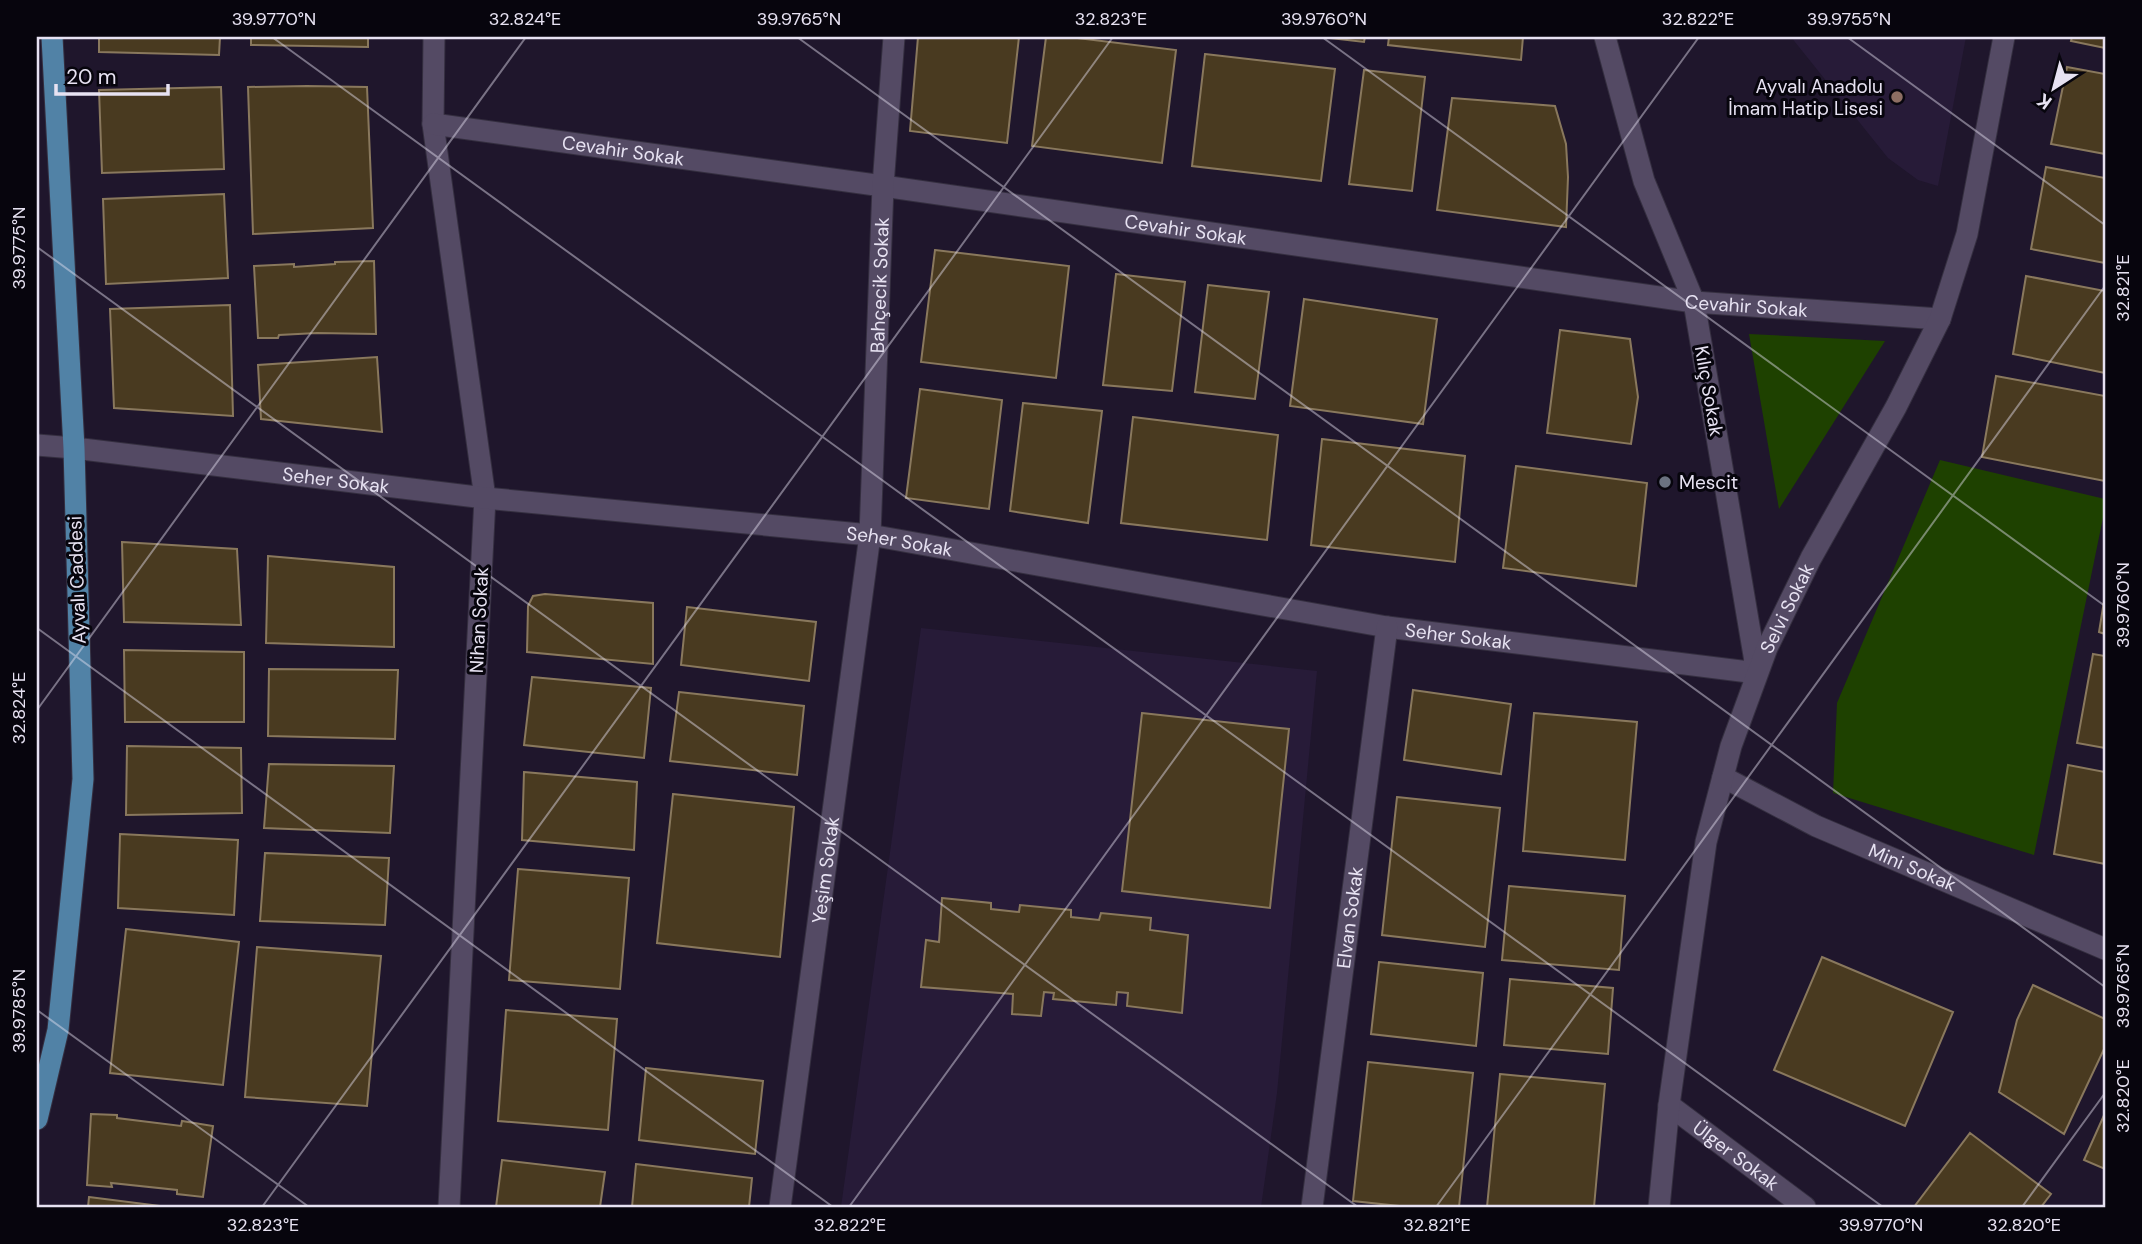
<svg xmlns="http://www.w3.org/2000/svg" width="2142" height="1244" font-family="'DM Sans',sans-serif">
<style>
.built{fill:#271b38}
.green{fill:#1e4100}
.building{fill:#493a20;stroke:#89785d;stroke-width:2}
.lines{fill:none;stroke-linecap:round;stroke-linejoin:round}
.minor-casing{stroke:#352f40;stroke-width:23}
.major-casing{stroke:#352f40;stroke-width:23}
.minor{stroke:#544a64;stroke-width:21}
.major{stroke:#5182a6;stroke-width:21}
.ticks{fill:none;stroke:#e7e2f2;stroke-width:2;stroke-opacity:0.45}
.education-dot{fill:#8d6e63;stroke:#07050d;stroke-width:2.5}
.worship-dot{fill:#6b7280;stroke:#07050d;stroke-width:2.5}
.labels{text-anchor:middle;dominant-baseline:central;stroke-width:6;stroke-linejoin:round;paint-order:stroke}
.poi-label{font-size:19px;fill:#e7e2f2;stroke:#07050d;text-anchor:end}
.street-label{font-size:19px;fill:#e7e2f2;stroke:#07050d}
.neatline{fill:none;stroke:#e7e2f2;stroke-width:2.5}
.ticks-label{font-size:18px;text-anchor:middle;fill:#e7e2f2}
</style>
<rect width="100%" height="100%" fill="#1f162c"/>
<path class="built" d="M1791,37H1966L1938,186L1918,180L1888,158Z
M921,628L1317,671L1277,1093L1261,1207H841Z"/>
<path class="green" d="M1749,334L1885,341L1779,509Z
M1940,460L2105,499V508L2034,855L1833,793L1837,703Z"/>
<path class="building" d="M99,37H220L219,55L99,52Z
M251,37H368V47L251,45Z
M918,37H1019L1007,143L910,131Z
M1046,37H1069L1176,50L1162,163L1032,146Z
M1321,37H1365L1364,42Z
M1389,37H1523L1521,60L1388,45Z
M2072,37H2105V48L2071,41Z
M1205,54L1335,69L1321,181L1192,166Z
M2067,67L2105,74V154L2051,144Z
M1364,70L1425,77L1412,191L1349,184Z
M307,86L367,87L373,228L253,234L248,87Z
M221,87L224,169L102,173L99,90Z
M1452,98L1555,106L1566,144L1568,177L1566,227L1437,210Z
M2046,167L2105,178V263L2031,249Z
M224,194L228,278L106,284L103,199Z
M935,250L1069,266L1056,378L921,362Z
M374,261L376,334L317,333L279,335L278,338H258L254,266L294,264V267L335,264V262Z
M1116,274L1185,282L1172,391L1103,385Z
M2026,276L2105,291V373L2013,354Z
M1208,285L1269,292L1255,399L1195,392Z
M1304,299L1437,319L1423,424L1290,406Z
M230,305L233,416L114,408L110,309Z
M1560,330L1630,339L1638,397L1631,444L1547,433Z
M377,357L382,432L261,419L258,365Z
M1996,376L2105,396V481L1982,457Z
M920,389L1002,400L989,509L906,498Z
M1023,403L1102,411L1088,523L1010,511Z
M1133,417L1278,435L1267,540L1121,523Z
M1322,439L1465,456L1455,562L1311,545Z
M1516,466L1647,483L1636,586L1503,568Z
M122,542L237,549L241,625L124,622Z
M268,556L394,567V647L266,643Z
M545,594L653,603V664L527,652L528,606L533,596Z
M2105,595V634L2099,632Z
M687,607L816,622L809,681L681,665Z
M124,650L244,652V722H125Z
M2093,654L2105,656V748L2077,743Z
M269,669L398,670L395,739L268,736Z
M532,677L651,688L644,758L524,745Z
M1413,690L1511,704L1501,774L1404,760Z
M679,692L804,706L797,775L670,761Z
M1142,713L1289,729L1270,908L1122,891Z
M1534,713L1637,722L1625,860L1523,851Z
M127,746L241,748L242,813L126,815Z
M269,764L394,766L390,833L264,828Z
M2068,765L2105,772V864L2054,854Z
M524,772L637,782L634,850L522,840Z
M673,794L794,807L780,957L657,943Z
M1397,797L1500,808L1485,947L1382,935Z
M120,834L238,840L234,915L118,908Z
M265,853L389,858L385,925L260,921Z
M518,869L629,878L620,989L509,980Z
M1509,886L1625,896L1619,970L1502,960Z
M942,898L991,903V909L1019,912L1020,905L1071,910V917L1099,920L1101,913L1151,918L1150,930L1188,935L1182,1013L1127,1006L1128,993L1117,992L1116,1005L1053,999L1054,993L1044,992L1041,1016L1012,1014L1013,994L921,987L926,940L939,942Z
M126,929L239,942L223,1085L110,1073Z
M257,947L381,956L367,1106L245,1097Z
M1822,957L1953,1012L1905,1126L1774,1070Z
M1379,962L1483,973L1476,1046L1371,1034Z
M1510,979L1613,988L1608,1054L1504,1045Z
M2033,985L2105,1019V1047L2064,1134L1999,1092L2017,1020Z
M506,1010L617,1019L608,1130L498,1121Z
M1368,1062L1473,1073L1459,1207H1409L1353,1201Z
M646,1068L763,1081L755,1154L639,1140Z
M1500,1074L1605,1084L1594,1207H1487Z
M2105,1113V1169L2084,1160Z
M91,1114L117,1115V1118L181,1126L182,1121L213,1126L203,1197L177,1194V1190L111,1183L112,1187L87,1185Z
M1970,1133L2051,1194L2041,1207H1914Z
M502,1160L605,1172L600,1207H496Z
M636,1164L752,1178L749,1207H632Z
M89,1197L168,1207H88Z"/>
<g class="lines">
<defs>
<g id="minor">
<path d="M434,37L433,124L485,498L449,1207"/>
<path id="s1" d="M433,124L883,186L1694,302L1940,319"/>
<path id="s2" d="M37,445L74,448L485,498L870,535L1387,627L1757,673L1694,302L1644,181L1605,37"/>
<path id="s3" d="M1723,777L1816,826L2105,949"/>
<path id="s4" d="M1669,1105L1805,1207"/>
<path id="s5" d="M780,1207L870,535L883,186L894,37"/>
<path id="s6" d="M1312,1207L1387,627"/>
<path id="s7" d="M1659,1207L1669,1105L1706,842L1731,746L1767,648L1811,558L1896,407L1940,319L1967,234L2004,37"/>
</g>
<path id="major" d="M37,1119L58,1030L83,779L74,448L52,37"/>
</defs>
<use href="#minor" class="minor-casing"/>
<use href="#major" class="major-casing"/>
<use href="#minor" class="minor"/>
<use href="#major" class="major"/>
</g>
<path class="ticks" d="M272,37L1883,1207M797,37L2105,987M1322,37L2105,606M1847,37L2105,225M37,247L1358,1207M37,628L833,1207M37,710L526,37M37,1010L309,1207M262,1207L1113,37M849,1207L1699,37M1436,1207L2105,286M2022,1207L2105,1093"/>
<circle class="education-dot" cx="1897" cy="97" r="7"/>
<circle class="worship-dot" cx="1665" cy="482" r="7"/>
<g class="labels">
<g class="poi-label">
<text x="1883" y="86">Ayvalı Anadolu<tspan x="1883" dy="22">İmam Hatip Lisesi</tspan></text>
<text x="1679" y="482" text-anchor="start">Mescit</text>
</g>
<g class="street-label">
<text stroke="none"><textPath href="#s1" startOffset="192">Cevahir Sokak</textPath></text>
<text stroke="none"><textPath href="#s1" startOffset="760">Cevahir Sokak</textPath></text>
<text stroke="none"><textPath href="#s5" startOffset="928">Bahçecik Sokak</textPath></text>
<text stroke="none"><textPath href="#s1" startOffset="1326">Cevahir Sokak</textPath></text>
<text transform="translate(1709 391) rotate(80)">Kılıç Sokak</text>
<text stroke="none"><textPath href="#s2" startOffset="301">Seher Sokak</textPath></text>
<text stroke="none"><textPath href="#s2" startOffset="868">Seher Sokak</textPath></text>
<text transform="translate(77 580) rotate(-92)">Ayvalı Caddesi</text>
<text stroke="none"><textPath href="#s7" startOffset="616">Selvi Sokak</textPath></text>
<text transform="translate(479 620) rotate(-87)">Nihan Sokak</text>
<text stroke="none"><textPath href="#s2" startOffset="1435">Seher Sokak</textPath></text>
<text stroke="none"><textPath href="#s3" startOffset="210">Mini Sokak</textPath></text>
<text stroke="none"><textPath href="#s5" startOffset="340">Yeşim Sokak</textPath></text>
<text stroke="none"><textPath href="#s6" startOffset="292">Elvan Sokak</textPath></text>
<text stroke="none"><textPath href="#s4" startOffset="84">Ülger Sokak</textPath></text>
</g>
</g>
<rect width="2142" height="1244" fill="none" stroke="#07050d" stroke-width="77"/>
<g transform="translate(2054 88) rotate(216)" stroke="#07050d" stroke-width="5" paint-order="stroke">
<path d="M0-5L12 26L0 18L-12 26Z" fill="#e7e2f2"/>
<text y="-10" font-size="19" font-weight="bold" text-anchor="middle" fill="#e7e2f2">K</text>
</g>
<path d="M56 84v10h112v-10" fill="none" stroke="#e7e2f2" stroke-width="3.5"/>
<text x="66" y="84" font-size="21" fill="#e7e2f2" stroke="#07050d" stroke-width="5" paint-order="stroke">20 m</text>
<rect x="38" y="38" width="2066" height="1168" class="neatline"/>
<g class="ticks-label">
<text x="274" y="25">39.9770°N</text>
<text x="525" y="25">32.824°E</text>
<text x="799" y="25">39.9765°N</text>
<text x="1111" y="25">32.823°E</text>
<text x="1324" y="25">39.9760°N</text>
<text x="1698" y="25">32.822°E</text>
<text x="1849" y="25">39.9755°N</text>
<text transform="translate(19 248) rotate(-90)" y="6">39.9775°N</text>
<text transform="translate(2123 288) rotate(-90)" y="6">32.821°E</text>
<text transform="translate(2123 605) rotate(-90)" y="6">39.9760°N</text>
<text transform="translate(19 708) rotate(-90)" y="6">32.824°E</text>
<text transform="translate(2123 986) rotate(-90)" y="6">39.9765°N</text>
<text transform="translate(19 1011) rotate(-90)" y="6">39.9785°N</text>
<text transform="translate(2123 1096) rotate(-90)" y="6">32.820°E</text>
<text x="263" y="1231">32.823°E</text>
<text x="850" y="1231">32.822°E</text>
<text x="1437" y="1231">32.821°E</text>
<text x="1881" y="1231">39.9770°N</text>
<text x="2024" y="1231">32.820°E</text>
</g>
</svg>
